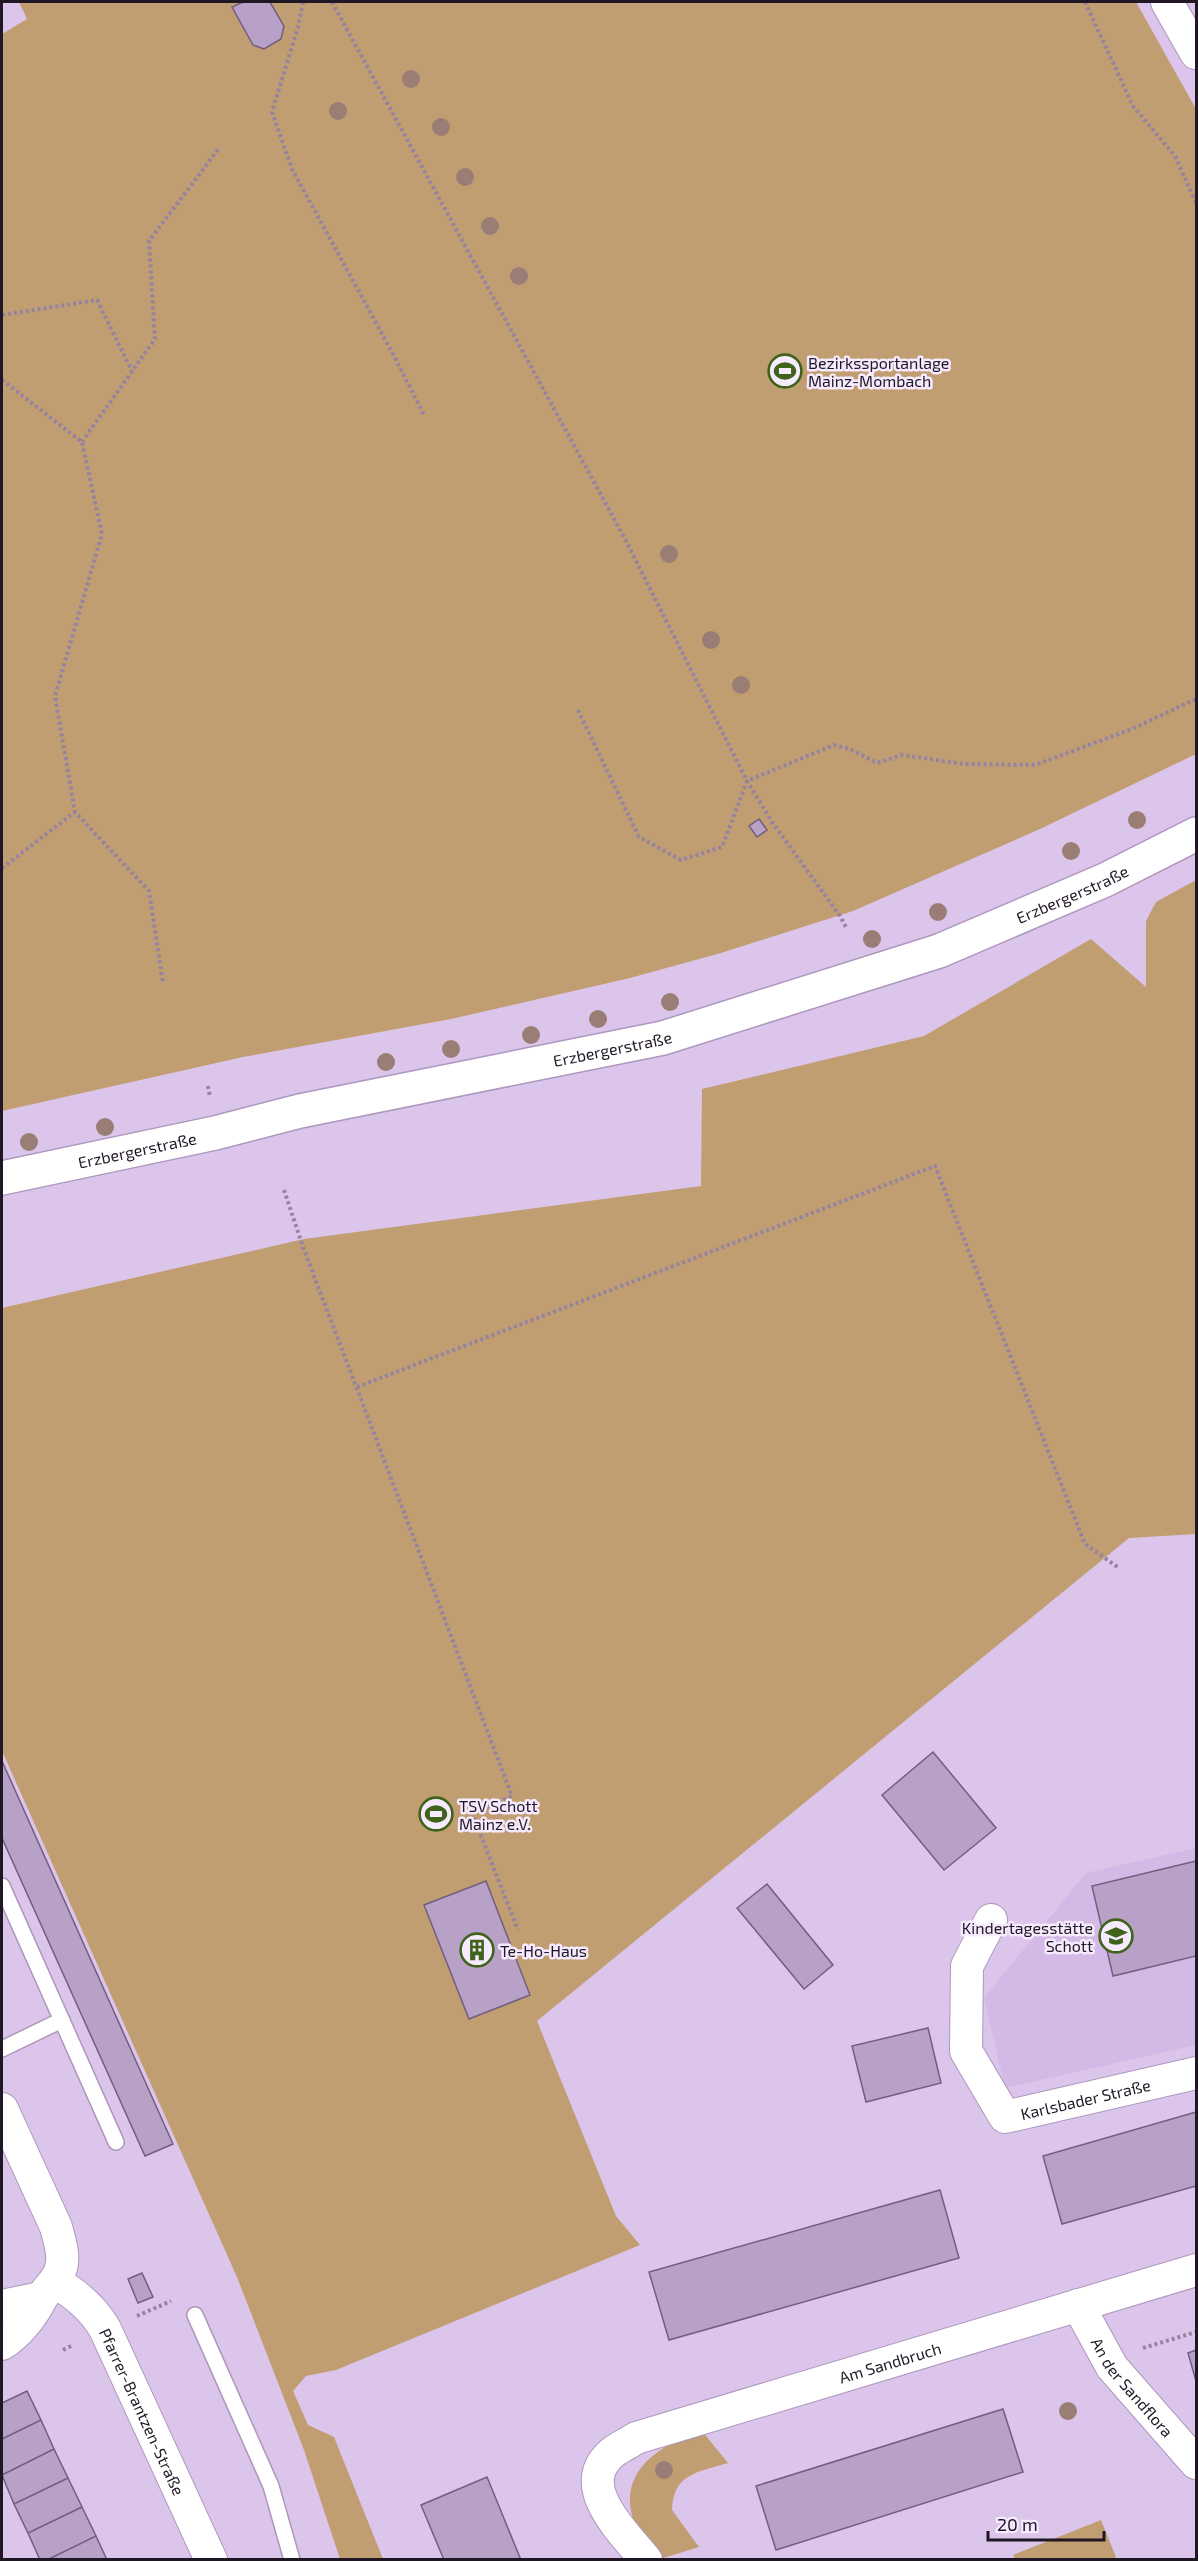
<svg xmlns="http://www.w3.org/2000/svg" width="1198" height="2561" font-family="'Exo 2',sans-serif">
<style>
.built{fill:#d3b9e5}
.green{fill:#c19d72}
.building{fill:#b7a1c6;stroke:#735e80;stroke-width:1.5}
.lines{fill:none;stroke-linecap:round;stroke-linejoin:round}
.service-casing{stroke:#ad97bc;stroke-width:18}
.minor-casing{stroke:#ad97bc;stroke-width:34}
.secondary-casing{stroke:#ad97bc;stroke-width:36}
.path{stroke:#9583a0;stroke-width:4;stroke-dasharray:3 3;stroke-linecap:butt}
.service{stroke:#fff;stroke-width:15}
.minor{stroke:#fff;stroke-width:32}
.secondary{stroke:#fff;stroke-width:33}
.tree{fill:#9a7e76}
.labels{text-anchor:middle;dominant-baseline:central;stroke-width:5;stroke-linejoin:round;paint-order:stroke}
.poi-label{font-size:16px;fill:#201725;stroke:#f6ebfe;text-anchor:start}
.street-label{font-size:16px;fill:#201725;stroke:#f6ebfe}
</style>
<rect width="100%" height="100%" fill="#dcc5eb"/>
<path class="built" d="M1196,1848V2045L1005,2088L984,1998L1086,1873Z"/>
<path class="green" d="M19,2H1136L1196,109V754L1040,829L853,911L721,953L630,978L451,1019L243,1057L2,1111V34L27,19Z
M1196,880V1534L1129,1538L537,2021L616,2216L640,2245L336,2370L306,2376L293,2391L308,2425L334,2437L383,2559H340L304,2450L237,2277L2,1751V1308L304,1239L701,1186L702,1089L924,1036L1091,939L1146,987V921L1156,902Z
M702,2431L728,2463C699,2472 673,2473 672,2510L699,2547L660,2559C652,2549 639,2537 635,2525C615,2473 658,2445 702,2431Z
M1101,2520L1116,2557L1111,2560L1015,2559L1013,2555Z"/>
<path class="building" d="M243,2H270L284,26L281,39L264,49L253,45L232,7Z
M759,819L767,830L757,837L749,826Z
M933,1752L996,1828L944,1870L882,1795Z
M2,1761L173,2144L145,2156L2,1838Z
M1196,1861V1956L1113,1976L1092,1886Z
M486,1881L530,1995L469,2019L424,1905Z
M767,1884L833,1965L804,1989L737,1908Z
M928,2028L941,2083L866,2102L852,2046Z
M1196,2112V2186L1062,2224L1043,2156Z
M940,2190L959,2258L669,2340L649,2272Z
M142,2273L153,2297L138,2303L128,2279Z
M1196,2350V2381L1188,2353Z
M27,2391L41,2420L2,2439V2403Z
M1003,2409L1023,2472L776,2550L756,2486Z
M41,2420L54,2449L2,2475V2439Z
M54,2449L68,2478L14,2504L2,2475Z
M487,2477L521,2560H444L421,2505Z
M68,2478L82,2507L28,2533L14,2504Z
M82,2507L96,2536L47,2560H40L28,2533Z
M96,2536L107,2560H47Z"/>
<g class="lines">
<defs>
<path id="service" d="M2,1886L116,2142
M2,2049L62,2020
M195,2315L271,2486L292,2560"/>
<g id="minor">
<path d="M1167,2L1196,53"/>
<path id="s1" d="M991,1920L967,1966L966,2051L1005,2117L1196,2073"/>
<path d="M2,2109L56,2227C59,2239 65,2255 61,2268C58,2281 47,2288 41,2299C31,2318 20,2332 2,2344"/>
<path id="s2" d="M55,2282C76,2294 93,2308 105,2329L211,2560"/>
<path id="s3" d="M1078,2305L1112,2367L1196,2463"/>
<path d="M2,2306L41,2298"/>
<path id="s4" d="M646,2560C624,2533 573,2486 612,2453C619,2447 629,2443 636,2438L1196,2270"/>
</g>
<g id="secondary">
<path id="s5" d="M2,1178L215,1133L300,1111L663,1038L939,951L1105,880L1196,834"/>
</g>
</defs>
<use href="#service" class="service-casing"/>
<use href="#minor" class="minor-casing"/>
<use href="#secondary" class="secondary-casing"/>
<path class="path" d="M303,2L298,27L272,112L292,169L393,354L424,415
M332,2L624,537L747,781L772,822L840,916L847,929
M1085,2L1133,106L1175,156L1196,203
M2,315L97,300L132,371
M2,380L82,442L102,534L55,696L75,812L149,891L163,983
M82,442L155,339L149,241L220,147
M578,710L639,837L681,860L722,847L747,781L834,745L850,749L877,763L902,755L964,764L1035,765L1132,729L1196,699
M2,868L75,812
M208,1086L210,1097
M284,1190L303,1247L512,1796L472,1813L518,1930
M357,1387L935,1166L1085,1544L1119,1568
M137,2316L171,2301
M1143,2348L1196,2332
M63,2350L73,2345"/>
<use href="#service" class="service"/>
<use href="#minor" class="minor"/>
<use href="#secondary" class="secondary"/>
</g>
<g class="tree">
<circle cx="411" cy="79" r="9"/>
<circle cx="338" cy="111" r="9"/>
<circle cx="441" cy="127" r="9"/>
<circle cx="465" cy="177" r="9"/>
<circle cx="490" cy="226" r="9"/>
<circle cx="519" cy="276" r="9"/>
<circle cx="669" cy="554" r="9"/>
<circle cx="711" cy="640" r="9"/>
<circle cx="741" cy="685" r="9"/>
<circle cx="1137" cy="820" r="9"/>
<circle cx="1071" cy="851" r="9"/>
<circle cx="938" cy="912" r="9"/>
<circle cx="872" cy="939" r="9"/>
<circle cx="670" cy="1002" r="9"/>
<circle cx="598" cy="1019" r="9"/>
<circle cx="531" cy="1035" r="9"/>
<circle cx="451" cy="1049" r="9"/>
<circle cx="386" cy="1062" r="9"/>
<circle cx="105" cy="1127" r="9"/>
<circle cx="29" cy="1142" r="9"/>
<circle cx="1068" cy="2411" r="9"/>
<circle cx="664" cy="2470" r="9"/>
</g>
<defs>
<symbol id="stadium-ring" viewBox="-11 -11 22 22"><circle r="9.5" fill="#f6ebfe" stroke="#40631b" stroke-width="1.5"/><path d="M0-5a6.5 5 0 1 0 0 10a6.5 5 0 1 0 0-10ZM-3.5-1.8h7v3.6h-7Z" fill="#40631b"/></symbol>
<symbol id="school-ring" viewBox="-11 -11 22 22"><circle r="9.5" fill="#f6ebfe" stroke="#40631b" stroke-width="1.5"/><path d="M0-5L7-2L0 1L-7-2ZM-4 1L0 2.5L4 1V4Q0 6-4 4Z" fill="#40631b"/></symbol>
<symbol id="building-ring" viewBox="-11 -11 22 22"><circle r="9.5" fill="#f6ebfe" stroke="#40631b" stroke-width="1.5"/><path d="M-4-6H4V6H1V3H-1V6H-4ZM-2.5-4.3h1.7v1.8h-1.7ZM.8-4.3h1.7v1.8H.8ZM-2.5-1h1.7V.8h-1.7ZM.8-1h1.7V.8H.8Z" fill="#40631b"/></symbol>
</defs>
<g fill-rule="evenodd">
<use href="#stadium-ring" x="766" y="352" width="38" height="38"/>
<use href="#stadium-ring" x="417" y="1795" width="38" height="38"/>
<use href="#school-ring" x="1097" y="1917" width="38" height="38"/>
<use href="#building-ring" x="458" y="1931" width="38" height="38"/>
</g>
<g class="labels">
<g class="poi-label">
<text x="808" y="362">Bezirkssportanlage<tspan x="808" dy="18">Mainz-Mombach</tspan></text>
<text x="459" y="1805">TSV Schott<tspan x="459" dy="18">Mainz e.V.</tspan></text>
<text x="1093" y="1927" text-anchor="end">Kindertagesstätte<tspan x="1093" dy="18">Schott</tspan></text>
<text x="500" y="1950">Te-Ho-Haus</text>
</g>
<g class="street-label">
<text stroke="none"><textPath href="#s5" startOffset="1110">Erzbergerstraße</textPath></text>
<text stroke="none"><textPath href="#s5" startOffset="624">Erzbergerstraße</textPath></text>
<text stroke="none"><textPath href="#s5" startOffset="138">Erzbergerstraße</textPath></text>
<text stroke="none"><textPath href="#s1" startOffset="296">Karlsbader Straße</textPath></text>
<text stroke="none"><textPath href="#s4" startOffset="420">Am Sandbruch</textPath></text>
<text stroke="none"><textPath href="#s3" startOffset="99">An der Sandflora</textPath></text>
<text stroke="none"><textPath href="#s2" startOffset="160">Pfarrer-Brantzen-Straße</textPath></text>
</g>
</g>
<rect width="1198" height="2561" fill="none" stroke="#201725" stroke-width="6"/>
<path d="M988 2531v9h116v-9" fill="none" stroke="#201725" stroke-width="3"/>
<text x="997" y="2531" font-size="18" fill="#201725" stroke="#f6ebfe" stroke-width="4.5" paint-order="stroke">20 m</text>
</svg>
